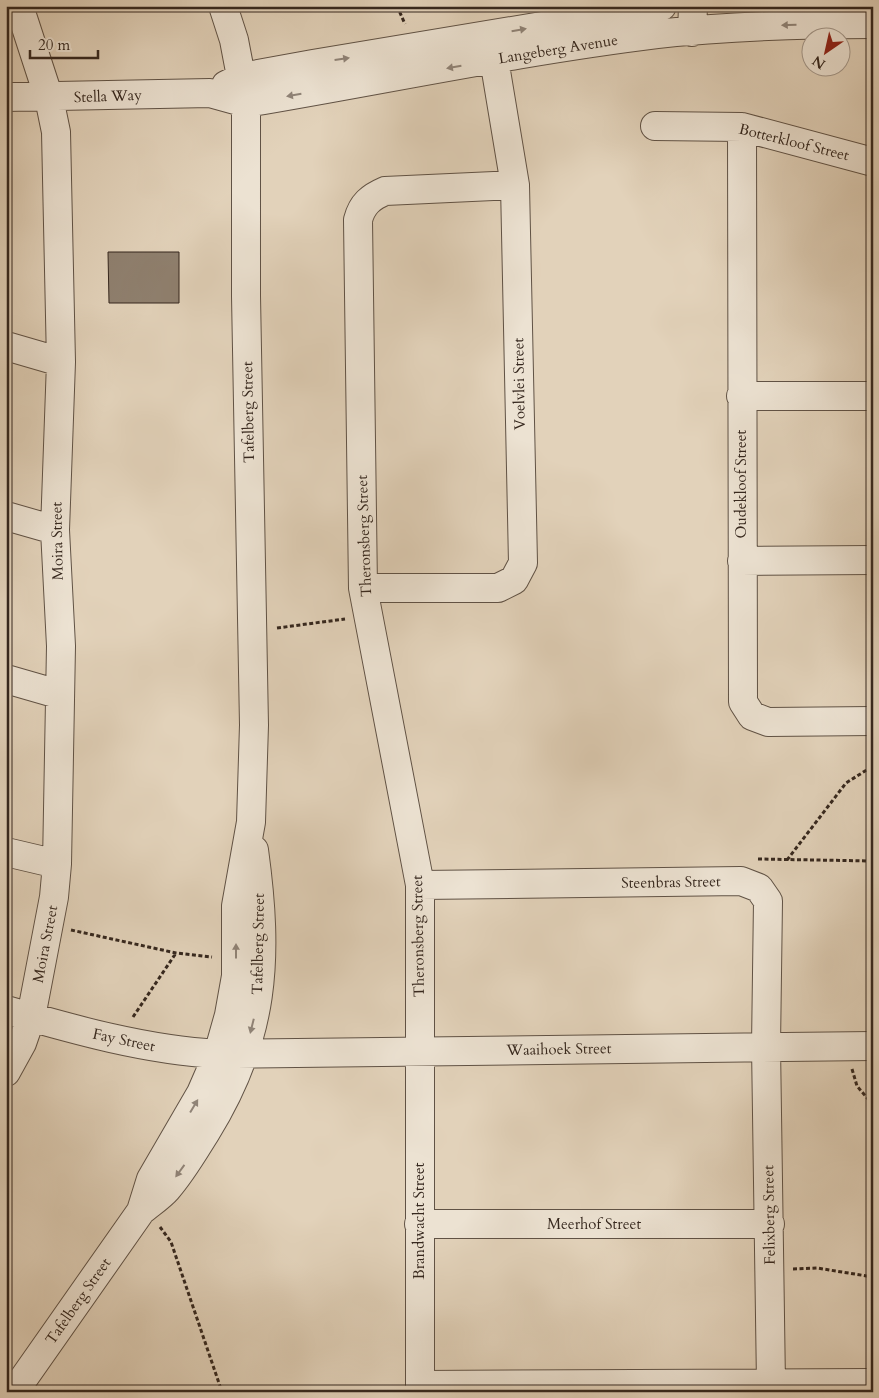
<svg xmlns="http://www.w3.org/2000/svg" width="879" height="1398" font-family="Cardo,serif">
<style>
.building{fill:#8f806f;stroke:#35271e}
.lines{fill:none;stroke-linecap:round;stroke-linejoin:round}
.minor-casing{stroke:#605245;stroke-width:30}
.path{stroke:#35271e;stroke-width:3;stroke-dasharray:4 2.5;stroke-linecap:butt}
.minor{stroke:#ece2d2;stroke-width:28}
.oneway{fill:#908478}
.labels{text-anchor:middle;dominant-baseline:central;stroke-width:5;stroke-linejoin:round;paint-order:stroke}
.street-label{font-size:15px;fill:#35271e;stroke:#ece2d2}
</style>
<rect width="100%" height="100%" fill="#e2d2ba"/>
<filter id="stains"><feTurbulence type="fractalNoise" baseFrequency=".004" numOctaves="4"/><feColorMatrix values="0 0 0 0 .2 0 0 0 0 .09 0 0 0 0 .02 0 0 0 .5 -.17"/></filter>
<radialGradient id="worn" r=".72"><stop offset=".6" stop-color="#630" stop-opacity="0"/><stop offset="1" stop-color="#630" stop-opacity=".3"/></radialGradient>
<path class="building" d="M108,252H179V303H109Z"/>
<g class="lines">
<defs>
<path id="minor" d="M692,32L693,6
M226,85L242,77L313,64L662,6
M6,97L210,93L246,103C383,80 519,51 657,34C728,26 802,24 873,24
M655,126L742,127L873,162
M742,127L743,702L752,716L768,722L873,721
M6,346L61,362
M741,396H873
M6,516L55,530
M742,561L873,560
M363,588H498L514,580L523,563L515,185L490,35
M6,679L58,694
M6,852L57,864
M420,885L741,881L759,888L768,901L766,1046L771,1384
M6,1010C75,1030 146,1050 218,1054L873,1046
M6,1072L22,1043L31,1017L54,897L57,864L61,646L55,530L61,362L56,132L49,98L19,6
M141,1211L151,1179L201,1093L218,1054L229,1015L236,976V906L251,822L254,725L246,296V103L234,40L223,6
M419,1224H770
M420,1385L873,1383
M14,1392L141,1211C149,1204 160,1197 167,1189C182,1172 194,1151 206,1132C265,1037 269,959 254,850
M420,1392V885L363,588L358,220C362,204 371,197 385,191L515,185"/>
</defs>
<use href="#minor" class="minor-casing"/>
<path class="path" d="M397,6L405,24
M277,628L345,619
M758,859L873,861
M787,860L846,783L873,766
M71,930L176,953L212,957
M133,1017L176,953
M852,1069L857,1086L873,1105
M160,1227L171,1242L222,1392
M793,1269L817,1268L873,1277"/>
<use href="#minor" class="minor"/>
</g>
<defs><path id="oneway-solid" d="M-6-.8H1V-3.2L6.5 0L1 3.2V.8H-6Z" transform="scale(1.25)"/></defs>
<g class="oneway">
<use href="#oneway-solid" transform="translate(789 25) rotate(178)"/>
<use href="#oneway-solid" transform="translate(519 30) rotate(-10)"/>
<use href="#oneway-solid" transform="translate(342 59) rotate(-8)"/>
<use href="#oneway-solid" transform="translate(454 67) rotate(170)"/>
<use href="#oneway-solid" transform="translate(294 95) rotate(170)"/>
<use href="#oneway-solid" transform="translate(236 951) rotate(-90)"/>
<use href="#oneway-solid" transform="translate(252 1026) rotate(104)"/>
<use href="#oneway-solid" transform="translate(194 1106) rotate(-59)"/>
<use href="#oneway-solid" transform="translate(180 1171) rotate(126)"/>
</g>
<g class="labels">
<g class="street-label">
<text transform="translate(558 49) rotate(-9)">Langeberg Avenue</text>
<text transform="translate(108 96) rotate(-2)">Stella Way</text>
<text transform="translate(794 142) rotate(14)">Botterkloof Street</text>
<text transform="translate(519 384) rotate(-91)">Voelvlei Street</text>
<text transform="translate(248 412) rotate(-91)">Tafelberg Street</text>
<text transform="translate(741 484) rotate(-90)">Oudekloof Street</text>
<text transform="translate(364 536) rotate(-92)">Theronsberg Street</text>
<text transform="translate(57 541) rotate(-91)">Moira Street</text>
<text transform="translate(671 882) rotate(-1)">Steenbras Street</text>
<text transform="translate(418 936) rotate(-91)">Theronsberg Street</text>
<text transform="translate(45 944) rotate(-79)">Moira Street</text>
<text transform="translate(258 944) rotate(-89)">Tafelberg Street</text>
<text transform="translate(124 1040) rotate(12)">Fay Street</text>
<text transform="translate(559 1049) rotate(-1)">Waaihoek Street</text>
<text transform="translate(769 1215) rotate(-91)">Felixberg Street</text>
<text transform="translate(419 1221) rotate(-90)">Brandwacht Street</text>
<text x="594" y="1224">Meerhof Street</text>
<text transform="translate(78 1301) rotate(-55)">Tafelberg Street</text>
</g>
</g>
<rect width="879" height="1398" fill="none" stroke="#e2d2ba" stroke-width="25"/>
<rect x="8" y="8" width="864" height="1383" fill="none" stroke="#35271e" stroke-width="2.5"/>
<rect x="12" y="12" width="854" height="1373" fill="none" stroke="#35271e"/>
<g transform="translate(826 52) rotate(214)"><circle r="24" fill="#ece2d2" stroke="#a3978a"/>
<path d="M0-4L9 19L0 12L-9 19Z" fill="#8f2418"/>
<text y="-8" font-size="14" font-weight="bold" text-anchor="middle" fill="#35271e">N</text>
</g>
<path d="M30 50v8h68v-8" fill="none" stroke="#35271e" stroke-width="2.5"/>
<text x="38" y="50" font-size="15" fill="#35271e" stroke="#ece2d2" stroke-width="4" paint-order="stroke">20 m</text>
<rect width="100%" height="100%" filter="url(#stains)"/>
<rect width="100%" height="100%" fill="url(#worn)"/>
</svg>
